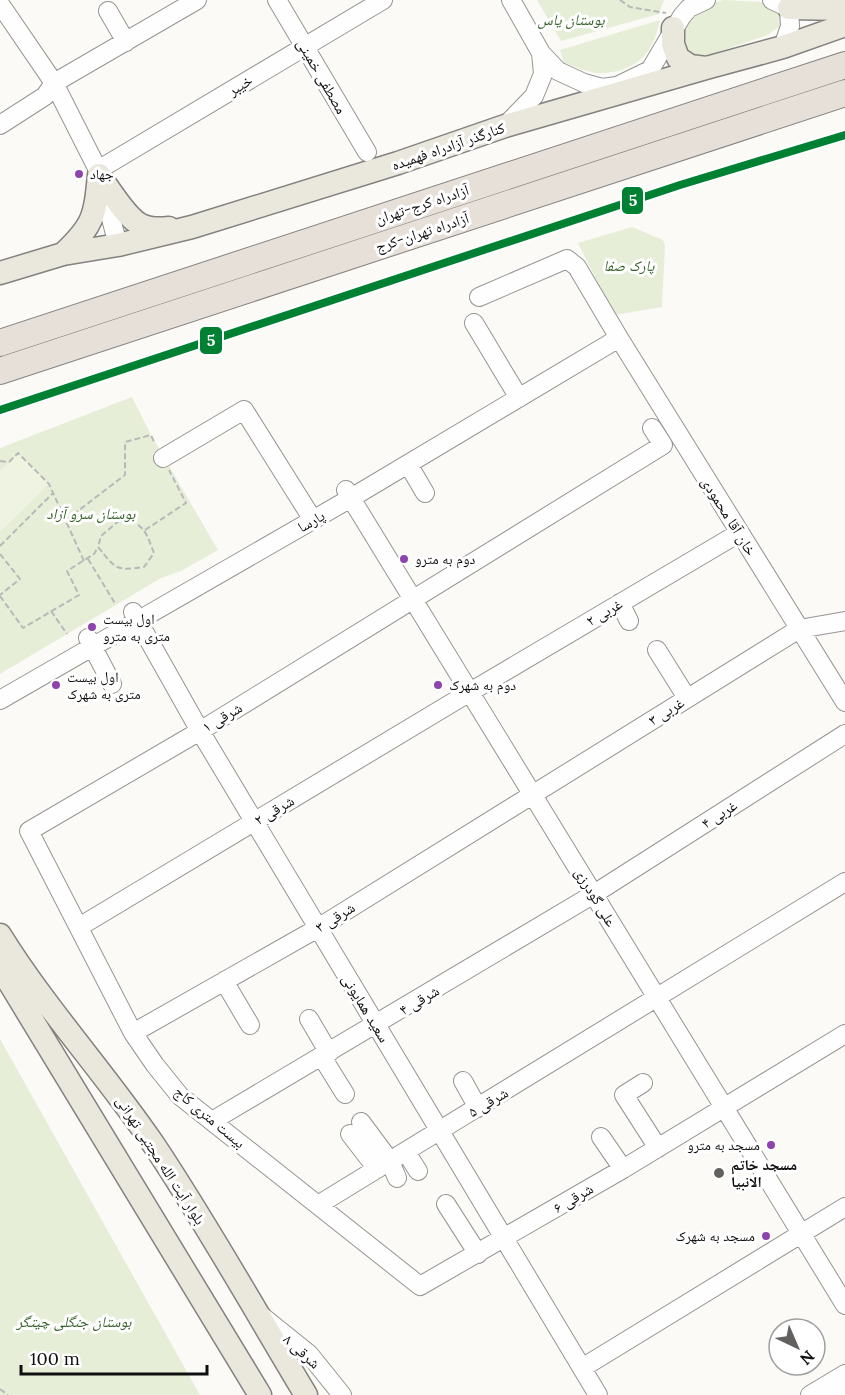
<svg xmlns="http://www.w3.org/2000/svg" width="845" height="1395" font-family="Lora,'Noto Naskh Arabic',serif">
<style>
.green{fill:#e6eed8}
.pitch{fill:#eef3e2}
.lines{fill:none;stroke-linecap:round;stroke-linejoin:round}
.minor-casing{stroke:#959593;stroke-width:20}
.major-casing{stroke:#838280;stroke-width:25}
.highway-casing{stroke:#838280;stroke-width:28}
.path{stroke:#b9b9b8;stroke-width:2;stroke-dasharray:6 3;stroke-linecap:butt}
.minor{stroke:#fefefe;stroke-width:18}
.major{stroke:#eae7dc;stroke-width:22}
.highway{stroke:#e7e0d9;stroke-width:26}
.rail-1-casing{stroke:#fff;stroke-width:12}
.rail-1{stroke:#008033;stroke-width:8}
.bus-dot{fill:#8e44ad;stroke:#fff;stroke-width:2}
.poi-dot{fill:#626160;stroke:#fff;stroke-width:2}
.labels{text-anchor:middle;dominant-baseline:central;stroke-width:6;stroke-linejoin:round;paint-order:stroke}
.bus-label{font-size:14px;fill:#0f0f0f;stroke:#fff;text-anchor:start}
.park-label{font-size:15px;font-style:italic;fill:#336027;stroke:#fff}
.street-label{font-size:15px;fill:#0f0f0f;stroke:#fff}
.poi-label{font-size:15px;font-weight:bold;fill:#0f0f0f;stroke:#fff;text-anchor:start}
.line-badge{stroke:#fff;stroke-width:2}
.badge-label{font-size:16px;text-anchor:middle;font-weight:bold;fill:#fff}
</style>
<rect width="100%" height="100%" fill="#fbfaf6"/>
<path class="green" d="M537,0H664L659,14L561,41Z
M723,0L766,2L780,12V26L768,35L712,54L694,57L683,49L680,29L703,6Z
M660,20C654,47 645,63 618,71C612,72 602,74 595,73C585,71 574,66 564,63L560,50Z
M632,227L663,240L665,246L662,307L614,315L578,243Z
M132,397L151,435L218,550L181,571L161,578L0,674V448Z
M0,1039L200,1395H0Z"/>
<path class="pitch" d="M18,453L49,484L0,532V471Z"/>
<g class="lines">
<defs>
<path id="minor" d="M277,0L367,152
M511,0L541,53L558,71L584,83L602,88L617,86L650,70L682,16L689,8L706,0
M772,0L789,8L790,26L783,47
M0,4L54,83L98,170L118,245
M108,11L126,42
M0,125L45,96L54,83L197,0
M505,126L534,96L543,74L541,53
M98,170L383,0
M479,297L567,259L577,267L619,338L845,702
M474,323L519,398
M652,428L663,445L200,731L29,831L133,1033L155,1065L180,1096L420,1286L623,1169L845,1034
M163,458L244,410L313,520
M408,464L425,493
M346,490L845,1305
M620,603L629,621
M133,612L200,731L598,1395
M88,638L112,684
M657,650L687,698
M0,700L351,498L619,338
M79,927L470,692L739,533
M224,981L250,1025
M309,1019L329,1053
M133,1033L318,928L799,629L845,621
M322,1057L345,1094
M463,1081L478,1108
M643,1083L624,1095L658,1148
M212,1121L594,894L845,734
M361,1122L390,1161L397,1178
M350,1134L377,1169
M601,1137L623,1169
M406,1152L418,1171
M446,1204L478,1254
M318,1205L845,882
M263,1317L309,1354L342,1395
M582,1368L845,1207
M810,1395L845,1374
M835,1395L845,1389"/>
<path id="major" d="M789,8L845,9
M673,28V44L678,58L690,66L706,68L783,47L845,25
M99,175C109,188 126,218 141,225C149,229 160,229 169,228
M63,254C94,225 95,216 99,175
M0,273L63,254L118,245L192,227L398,163L505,126L706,68
M0,935C46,1009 105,1073 154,1145C208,1226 256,1312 306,1395
M0,967L260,1395"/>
<path id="highway" d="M0,343L845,65
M0,371L845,93"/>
</defs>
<use href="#minor" class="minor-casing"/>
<use href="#major" class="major-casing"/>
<use href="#highway" class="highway-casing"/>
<path class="path" d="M620,0L630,7L666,13
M0,461L9,462L18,453L49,484L84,561
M121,519C145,523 146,533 154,553L144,567C115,571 116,569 98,547L101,536Z
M66,520L125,475V442L151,435L155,444
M145,530L186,503L169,470
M0,546L53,493
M0,554L20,579L0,595
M88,559L116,605
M0,596L23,628L79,595L67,571L94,554L98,547
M51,611L67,634
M0,1389L8,1395"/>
<use href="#minor" class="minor"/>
<use href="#major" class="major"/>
<use href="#highway" class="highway"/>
<defs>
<path id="rail-1" d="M0,410L680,185L845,135"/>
</defs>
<use href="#rail-1" class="rail-1-casing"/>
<use href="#rail-1" class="rail-1"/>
</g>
<g class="bus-dot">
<circle cx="79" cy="174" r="5"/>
<circle cx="404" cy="559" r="5"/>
<circle cx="92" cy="627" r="5"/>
<circle cx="56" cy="685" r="5"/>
<circle cx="438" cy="685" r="5"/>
<circle cx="771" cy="1145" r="5"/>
<circle cx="766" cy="1236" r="5"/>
</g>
<circle class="poi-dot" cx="719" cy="1173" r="6"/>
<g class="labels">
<g class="bus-label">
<text x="90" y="174">جهاد</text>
<text x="415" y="559">دوم به مترو</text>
<text x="103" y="619">اول بیست<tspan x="103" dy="17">متری به مترو</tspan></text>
<text x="67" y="677">اول بیست<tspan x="67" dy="17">متری به شهرک</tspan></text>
<text x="449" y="685">دوم به شهرک</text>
<text x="760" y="1145" text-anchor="end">مسجد به مترو</text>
<text x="755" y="1236" text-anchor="end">مسجد به شهرک</text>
</g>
<g class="park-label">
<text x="571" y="19">بوستان یاس</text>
<text x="629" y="265">پارک صفا</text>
<text x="91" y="513">بوستان سرو آزاد</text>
<text x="74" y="1321">بوستان جنگلی چیتگر</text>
</g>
<g class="street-label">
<text transform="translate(322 76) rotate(60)">مصطفی خمینی</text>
<text transform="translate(240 85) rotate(-31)">خیبر</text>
<text transform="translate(448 146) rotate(-19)">کنارگذر آزادراه فهمیده</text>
<text transform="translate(422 204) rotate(-18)">آزادراه کرج-تهران</text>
<text transform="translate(422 232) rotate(-18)">آزادراه تهران-کرج</text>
<text transform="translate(729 516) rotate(58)">خان آقا محمودی</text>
<text transform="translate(311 521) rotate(-30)">پارسا</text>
<text transform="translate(604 612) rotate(-30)">۲ غربی</text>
<text transform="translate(666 711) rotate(-32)">۳ غربی</text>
<text transform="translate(222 717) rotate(-31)">۱ شرقی</text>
<text transform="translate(274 810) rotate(-31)">۲ شرقی</text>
<text transform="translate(719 814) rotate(-33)">۴ غربی</text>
<text transform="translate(596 897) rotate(59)">علی گودرزی</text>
<text transform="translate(335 917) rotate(-32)">۳ شرقی</text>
<text transform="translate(419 1000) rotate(-31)">۴ شرقی</text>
<text transform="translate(366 1008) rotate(59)">سعید همایونی</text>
<text transform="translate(488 1102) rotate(-31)">۵ شرقی</text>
<text transform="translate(210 1117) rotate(40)">بیست متری کاج</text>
<text transform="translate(161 1160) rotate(57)">بلوار آیت الله مجتبی تهرانی</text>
<text transform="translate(573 1198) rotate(-31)">۶ شرقی</text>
<text transform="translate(302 1351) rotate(42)">۸ شرقی</text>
</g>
<g class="poi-label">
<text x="731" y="1164">مسجد خاتم<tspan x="731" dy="17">الانبیا</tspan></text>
</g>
</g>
<g class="line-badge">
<rect x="621" y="186" width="23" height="29" rx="6" fill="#008033"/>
<rect x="199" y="326" width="24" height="29" rx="6" fill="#008033"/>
</g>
<g class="badge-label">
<text x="633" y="206">5</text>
<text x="211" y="346">5</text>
</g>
<g transform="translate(797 1347) rotate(136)"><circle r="28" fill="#ffffff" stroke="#9f9f9f" stroke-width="1.5"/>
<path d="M0-4.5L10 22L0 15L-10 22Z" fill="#626160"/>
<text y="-9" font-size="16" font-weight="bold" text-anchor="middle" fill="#0f0f0f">N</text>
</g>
<path d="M21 1365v9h186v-9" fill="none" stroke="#0f0f0f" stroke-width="3"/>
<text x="30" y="1365" font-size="18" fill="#0f0f0f" stroke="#ffffff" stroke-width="4.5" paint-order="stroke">100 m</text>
</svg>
